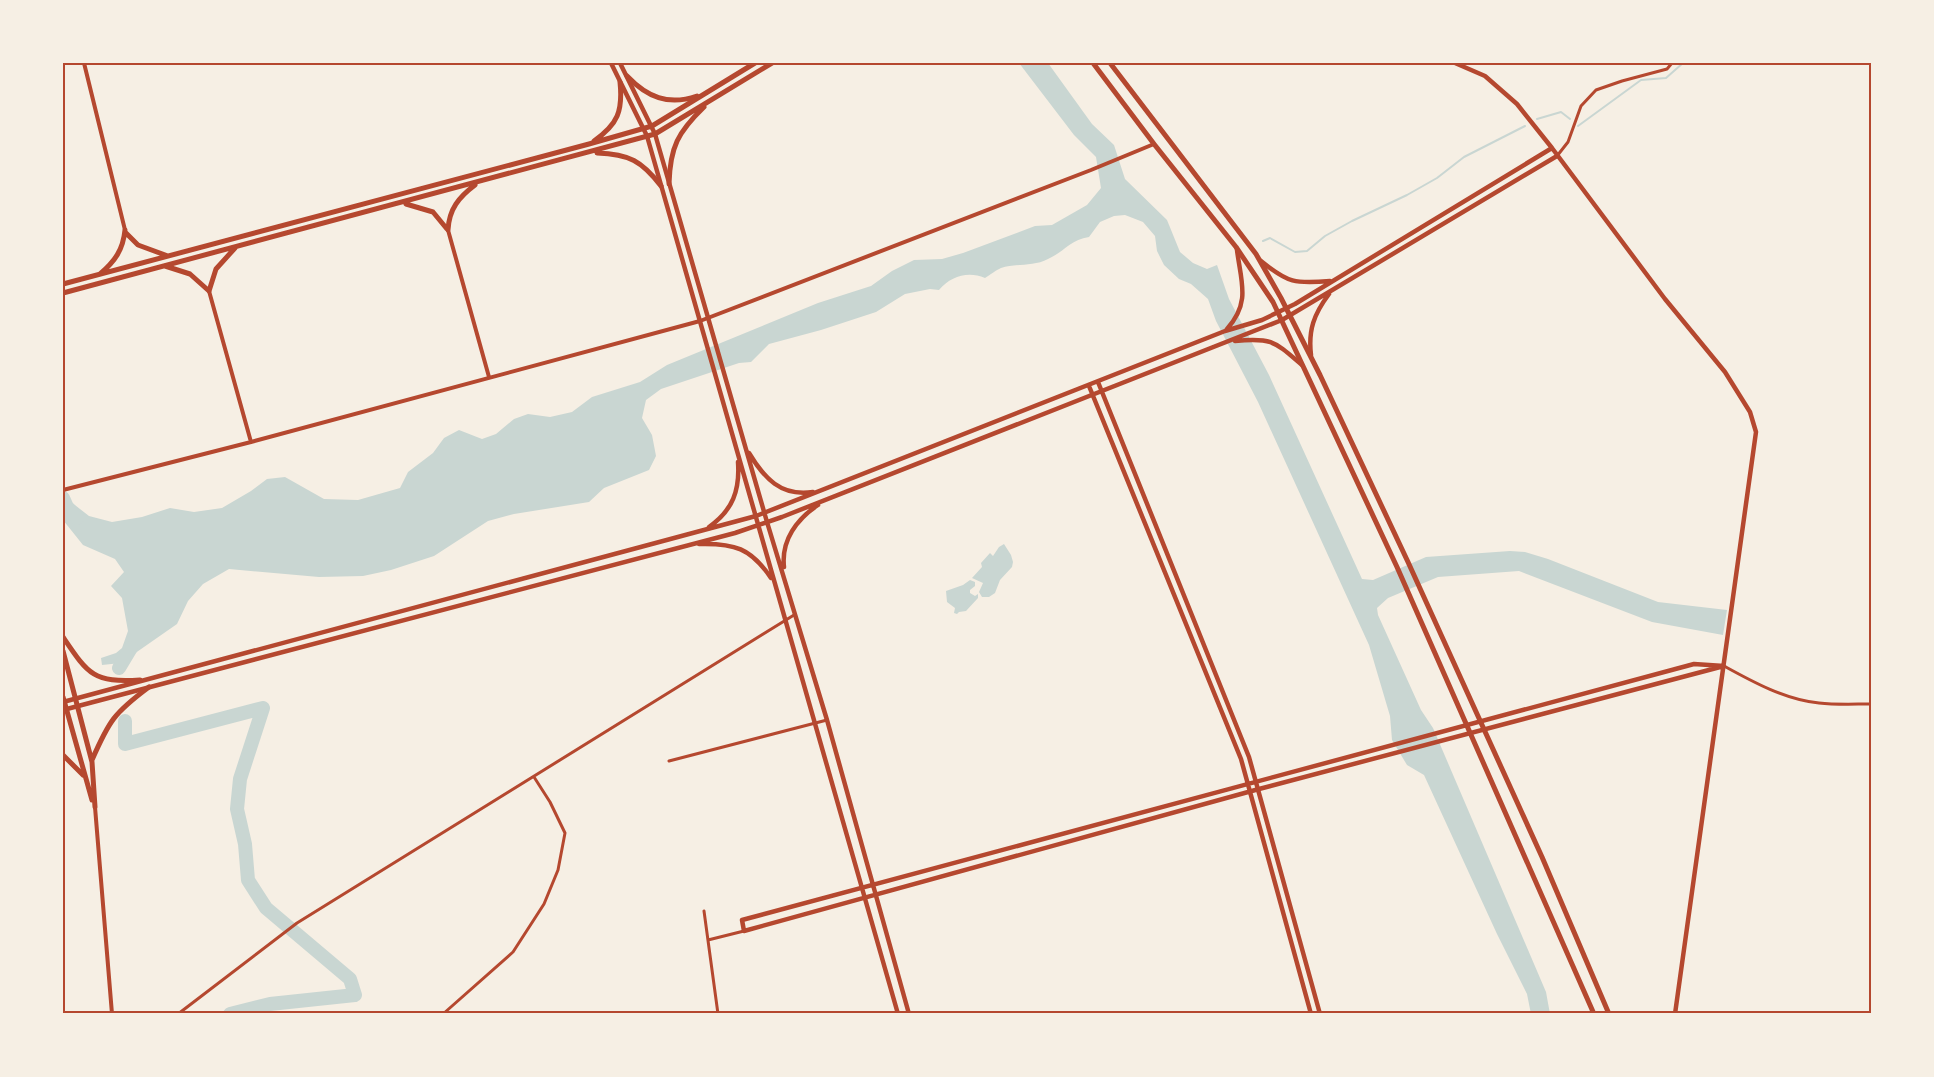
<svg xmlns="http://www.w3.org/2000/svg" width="1934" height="1077" font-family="Figtree,sans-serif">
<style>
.water{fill:#c9d6d2}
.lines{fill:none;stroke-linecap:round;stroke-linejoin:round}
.stream{stroke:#c9d6d2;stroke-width:2}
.river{stroke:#c9d6d2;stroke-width:14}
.minor{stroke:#b5482f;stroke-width:3}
.tertiary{stroke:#b5482f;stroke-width:4}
.secondary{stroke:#b5482f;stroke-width:4.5}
.primary{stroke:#b5482f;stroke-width:5}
.neatline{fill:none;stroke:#b5482f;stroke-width:2}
</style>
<rect width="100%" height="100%" fill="#f6efe4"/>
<path class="water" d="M1019,63H1048L1092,124L1114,145L1125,179L1167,220L1180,252L1193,263L1207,269L1217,265L1229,299L1269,375L1362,579L1373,580L1426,557L1510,551L1525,552L1548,559L1658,602L1727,610L1723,635L1652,622L1519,571L1438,577L1388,598L1377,608L1378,615L1421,710L1433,728L1546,992L1550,1014H1531L1527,994L1497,934L1424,775L1407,765L1392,740L1390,716L1369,645L1258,402L1216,321L1208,299L1191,284L1179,279L1164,265L1157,251L1155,236L1143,222L1125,215L1114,216L1100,222L1089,237C1070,240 1064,252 1048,259C1033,267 1016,263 1001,268C996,270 990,275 985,278C968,271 951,276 939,290L930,289L905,294L876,312L821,330L769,344L751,362L739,363L661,389L646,400L642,418L652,435L656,456L649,470L604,488L589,502L514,514L488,521L434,556L391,570L363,576L319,577L229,569L203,584L188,601L177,624L121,663L102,665L101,658L116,653L122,648L128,631L122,598L111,586L124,572L115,559L83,545L63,520V508L71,502L89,516L112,522L142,517L170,508L194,512L222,508L251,491L267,479L285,477L324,499L358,500L400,488L408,472L433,453L444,438L459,430L482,439L496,434L514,419L528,414L550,417L572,412L592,397L640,382L667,365L818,303L871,286L892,271L914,260L942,259L963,253L1035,226L1052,225L1087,205L1101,188L1096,157L1074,135Z
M1004,544L1011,555L1013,562L1012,567L1000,580L995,593L989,597H982L979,592L983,583L972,578L982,567L981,563L990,553L993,556L999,547Z
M970,580L975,582V586L970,590V593L975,596L978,594V598L966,611L959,612L957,614L954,613L955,608L947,602L946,591L963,585Z"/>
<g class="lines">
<path class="stream" d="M1537,119L1561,112L1570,119
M1578,126L1641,80L1666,78L1683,63
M1263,241L1270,238L1295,252L1307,251L1325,236L1352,221L1407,195L1437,178L1464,157L1525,126"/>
<path class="river" d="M63,498L67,507L77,518
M119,668L131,648
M125,721V744L263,708L240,779L237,809L245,844L248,880L266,908L350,979L355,995L270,1004L230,1014"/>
<path class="minor" d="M1557,156L1568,142L1581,106L1596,90L1622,81L1667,69L1672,63
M1724,666C1753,682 1786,700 1819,703C1836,705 1854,704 1871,704
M669,761L827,720
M704,911L718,1014
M708,940L744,931
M178,1014L297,923L794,615
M443,1014L513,952L544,904L558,870L565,833L550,802L534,777"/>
<path class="tertiary" d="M84,63L125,230
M448,230L489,377
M209,291L251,442
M63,490L251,442L700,321L1091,170L1154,144
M95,807L112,1014"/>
<path class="secondary" d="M611,63L647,136L898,1014
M620,63L655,134L767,522L827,720L909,1014
M1455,63L1485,76L1517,104L1552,148L1665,299L1725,372L1750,412L1756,432L1675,1014
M1261,261C1288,283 1295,284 1330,281
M1227,329C1251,302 1241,282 1237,250
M1235,341C1272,337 1275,342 1302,365
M1311,355C1308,330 1314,314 1329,294
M1098,382L1249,757L1320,1014
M1089,386L1241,759L1311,1014
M749,453C764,478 781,497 813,492
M709,527C733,510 740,490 738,462
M699,544C734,543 751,548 771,578
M784,567C781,540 797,519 818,505
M1694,664L1724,666L1259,789L744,931L742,920Z
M63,702L756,516L1225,331L1262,320L1295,304L1552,148
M63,710L735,533L782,517L1282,320L1557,156"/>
<path class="primary" d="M1093,63L1154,144L1236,247L1273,302L1397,567L1594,1014
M1110,63L1256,254L1281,298L1320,375L1408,562L1542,857L1609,1014
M627,76C647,97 668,106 697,96
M594,141C618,124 623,111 620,82
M597,153C629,154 642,161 661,186
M669,184C670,147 678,132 704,107
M406,204L433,212L447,229
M448,230C449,209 459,197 475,185
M125,232L138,245L168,256
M165,266L190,274L209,291
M100,274C115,261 123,250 125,230
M63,284L589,144L652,126L755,63
M209,291L216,269L235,248
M63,293L655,134L772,63
M63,637C88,674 93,683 140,680
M63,651L92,762L95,807
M63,697L92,800
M63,755L83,775
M92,760C109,721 114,713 149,687"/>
</g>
<rect width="1934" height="1077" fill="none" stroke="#f6efe4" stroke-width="129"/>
<rect x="64" y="64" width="1806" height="948" class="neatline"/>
</svg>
